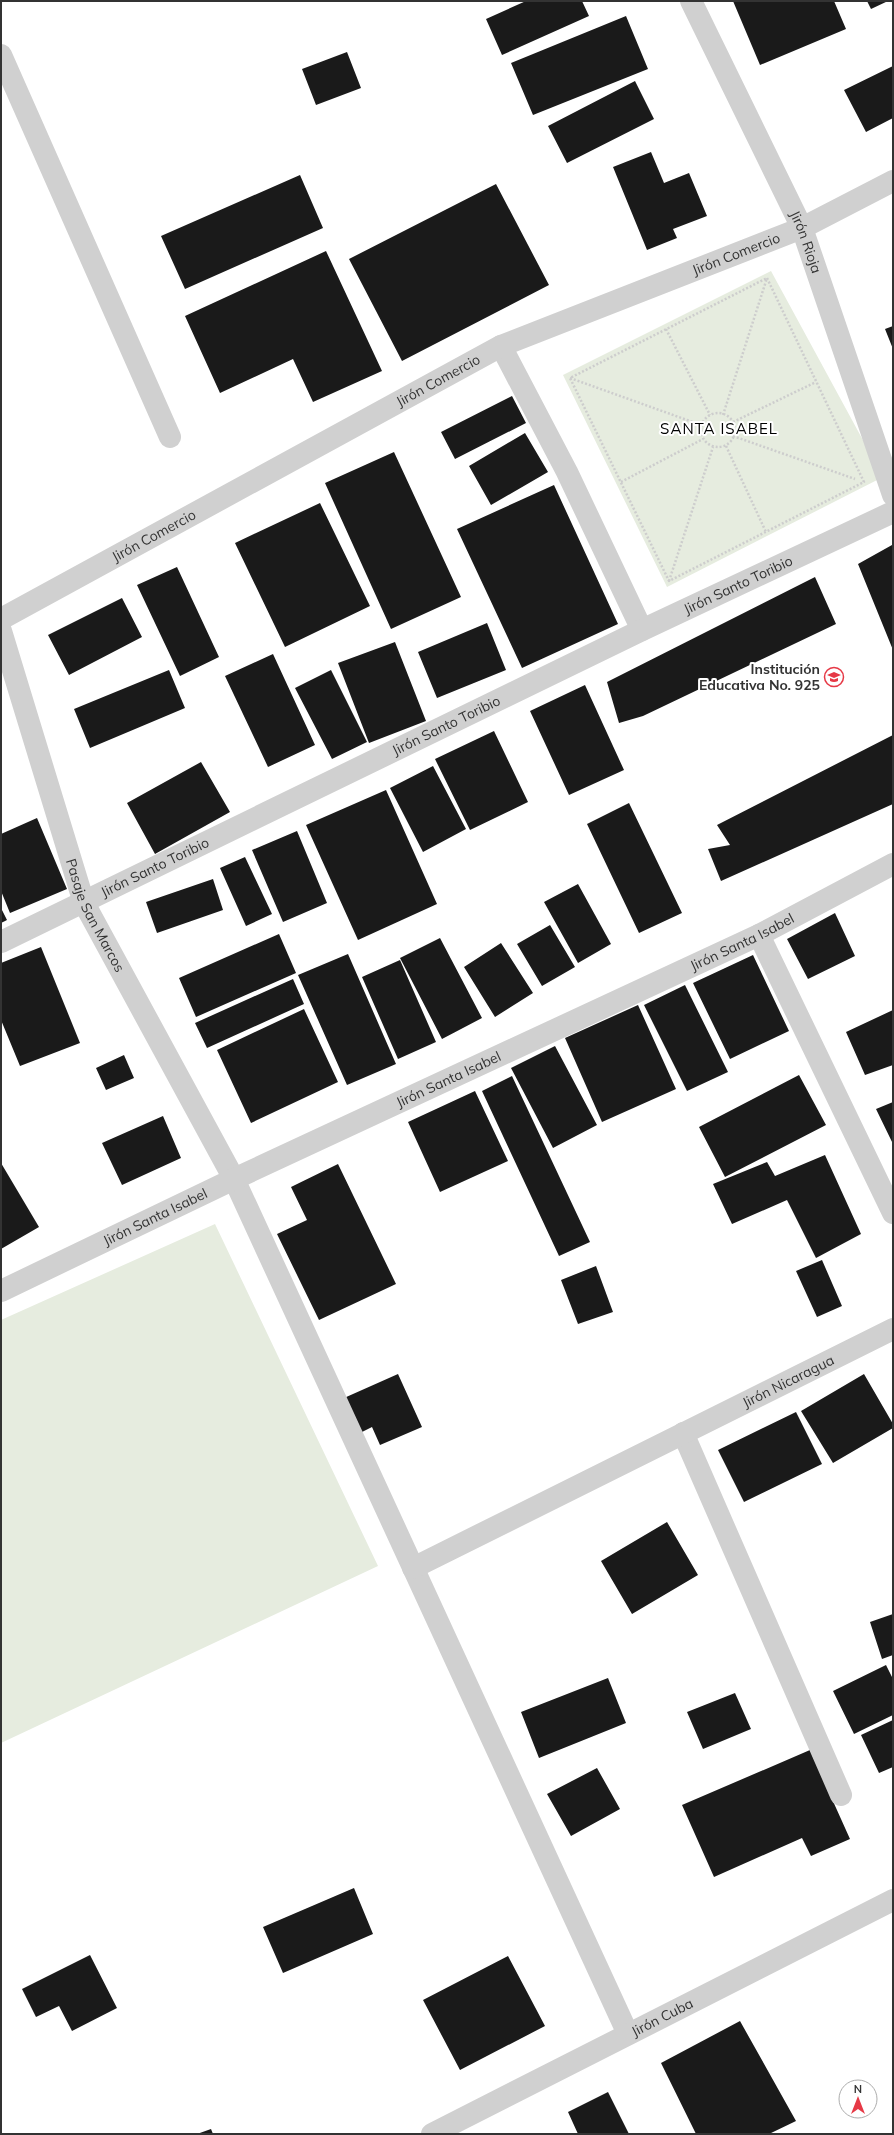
<svg xmlns="http://www.w3.org/2000/svg" width="894" height="2135" font-family="Mulish,sans-serif">
<style>
.green{fill:#e6ecdf}
.building{fill:#1a1a1a}
.lines{fill:none;stroke-linecap:round;stroke-linejoin:round}
.path{stroke:#cdcdcd;stroke-width:2.5;stroke-dasharray:2 2;stroke-linecap:butt}
.minor{stroke:#d0d0d0;stroke-width:22}
.labels{text-anchor:middle;dominant-baseline:central;stroke-width:4;stroke-linejoin:round;paint-order:stroke}
.street-label{font-size:14px;fill:#333;stroke:#fff}
.poi-label{font-size:14px;font-weight:bold;fill:#333;stroke:#fff;text-anchor:end}
.neighbourhood-label{font-size:15px;letter-spacing:1px;fill:#000;stroke:#fff}
</style>
<rect width="100%" height="100%" fill="#fff"/>
<path class="green" d="M771,271L883,477L667,587L563,375Z
M215,1224L378,1566L1,1743V1320Z"/>
<path class="building" d="M526,1H582L589,16L502,55L486,19Z
M733,1H834L846,29L760,65Z
M867,1H888L871,9Z
M626,16L648,69L533,115L511,63Z
M347,52L361,88L316,105L302,69Z
M893,66V118L866,132L844,90Z
M635,81L654,119L567,163L548,126Z
M651,152L664,183L689,173L707,216L673,229L677,238L647,250L613,167Z
M300,175L323,228L185,289L161,236Z
M496,184L549,285L402,361L349,259Z
M326,251L382,371L313,402L293,359L220,393L185,316Z
M893,326V349L885,329Z
M512,396L526,423L455,459L441,432Z
M525,433L548,472L491,505L469,466Z
M394,452L461,597L391,629L325,483Z
M554,485L618,624L522,668L457,529Z
M320,503L370,606L285,647L235,543Z
M892,545L893,547V650L858,564Z
M177,567L219,657L180,676L137,585Z
M815,577L836,624L643,716L619,723L607,682Z
M122,598L142,637L69,675L48,635Z
M487,623L506,670L437,698L418,652Z
M395,642L426,721L369,743L338,663Z
M273,654L315,745L268,767L225,676Z
M169,670L185,708L90,748L74,709Z
M331,670L367,742L332,759L295,688Z
M585,685L624,770L569,795L530,711Z
M494,731L528,802L470,830L435,759Z
M893,735V804L721,881L708,849L730,845L717,825Z
M201,762L230,812L155,854L127,803Z
M433,766L466,829L423,852L390,788Z
M386,790L437,904L358,940L306,825Z
M629,803L682,913L639,933L587,824Z
M37,818L67,889L10,913L1,891V834Z
M297,831L327,903L283,922L252,850Z
M245,857L272,914L246,926L220,868Z
M213,879L223,910L157,933L146,902Z
M578,884L611,944L578,963L544,902Z
M1,908L7,920L1,923Z
M835,913L855,956L808,979L787,939Z
M550,925L575,967L542,986L517,944Z
M279,934L296,973L196,1017L179,978Z
M440,938L482,1018L442,1039L400,958Z
M501,943L533,993L495,1017L464,967Z
M41,947L80,1043L20,1066L1,1020V963Z
M348,954L396,1064L347,1085L298,975Z
M753,955L789,1031L730,1059L693,983Z
M400,960L436,1042L398,1059L362,977Z
M293,979L304,1004L207,1048L195,1023Z
M685,985L728,1072L687,1091L644,1005Z
M638,1005L676,1089L602,1122L565,1038Z
M304,1009L338,1082L251,1123L217,1050Z
M893,1010V1065L865,1075L846,1032Z
M555,1046L597,1125L553,1148L511,1068Z
M124,1055L134,1078L106,1090L96,1068Z
M799,1075L826,1125L725,1177L699,1127Z
M512,1076L590,1242L559,1256L482,1091Z
M475,1091L508,1161L440,1192L408,1122Z
M893,1102V1144L876,1109Z
M163,1116L181,1158L122,1185L102,1143Z
M825,1155L861,1234L816,1258L787,1200L732,1224L713,1184L767,1162L775,1176Z
M1,1163L39,1227L1,1249Z
M338,1164L396,1284L319,1320L277,1234L307,1220L291,1187Z
M822,1260L842,1306L817,1317L796,1271Z
M596,1266L613,1312L578,1324L561,1280Z
M398,1374L422,1427L380,1445L372,1427L360,1433L344,1398Z
M864,1374L893,1424V1428L833,1463L801,1411Z
M796,1412L822,1464L744,1502L718,1450Z
M667,1522L698,1575L632,1614L601,1561Z
M893,1614V1655L882,1659L870,1622Z
M886,1665L893,1679V1715L854,1734L833,1691Z
M608,1678L626,1723L539,1758L521,1712Z
M735,1693L751,1729L703,1749L687,1712Z
M893,1720V1767L879,1773L861,1735Z
M810,1750L850,1839L811,1856L802,1838L714,1877L682,1805Z
M597,1768L620,1809L571,1836L547,1794Z
M354,1888L373,1934L283,1973L263,1927Z
M90,1955L117,2008L72,2031L59,2006L36,2017L22,1989Z
M508,1956L545,2026L460,2070L423,2000Z
M740,2021L796,2121L769,2134H696L661,2063Z
M608,2092L629,2134H578L568,2112Z
M211,2129L213,2134H197Z"/>
<g class="lines">
<path class="path" d="M767,278L864,482L669,581L570,378Z
M666,329L710,415
M570,378L701,425
M701 430a17 17 0 1 1 34 0a17 17 0 1 1-34 0Z
M723,415L767,278
M733,422L816,382
M733,436L855,479
M726,446L766,532
M621,482L703,439
M669,581L713,447"/>
<g class="minor">
<path id="s1" d="M691,1L802,228L893,495"/>
<path d="M1,55L170,437"/>
<path d="M501,346L567,472L642,630"/>
<path id="s2" d="M1,619L501,346L802,228L893,181"/>
<path id="s3" d="M1,631L84,903L234,1179L628,2034"/>
<path d="M759,935L893,1213"/>
<path id="s4" d="M1,942L642,630L893,512"/>
<path id="s5" d="M1,1291L234,1179L759,935L893,864"/>
<path d="M683,1433L841,1795"/>
<path id="s6" d="M413,1568L893,1329"/>
<path id="s7" d="M432,2134L893,1900"/>
</g>
</g>
<defs>
<symbol id="school-ring" viewBox="-11 -11 22 22"><circle r="9.5" fill="#fff" stroke="#e63946" stroke-width="1.5"/><path d="M0-5L7-2L0 1L-7-2ZM-4 1L0 2.5L4 1V4Q0 6-4 4Z" fill="#e63946"/></symbol>
</defs>
<g fill-rule="evenodd">
<use href="#school-ring" x="823" y="666" width="22" height="22"/>
</g>
<g class="labels">
<g class="street-label">
<text stroke="none"><textPath href="#s1" startOffset="267">Jirón Rioja</textPath></text>
<text stroke="none"><textPath href="#s2" startOffset="822">Jirón Comercio</textPath></text>
<text stroke="none"><textPath href="#s2" startOffset="498">Jirón Comercio</textPath></text>
<text stroke="none"><textPath href="#s2" startOffset="174">Jirón Comercio</textPath></text>
<text stroke="none"><textPath href="#s4" startOffset="819">Jirón Santo Toribio</textPath></text>
<text stroke="none"><textPath href="#s4" startOffset="495">Jirón Santo Toribio</textPath></text>
<text stroke="none"><textPath href="#s4" startOffset="171">Jirón Santo Toribio</textPath></text>
<text stroke="none"><textPath href="#s3" startOffset="300">Pasaje San Marcos</textPath></text>
<text stroke="none"><textPath href="#s5" startOffset="819">Jirón Santa Isabel</textPath></text>
<text stroke="none"><textPath href="#s5" startOffset="495">Jirón Santa Isabel</textPath></text>
<text stroke="none"><textPath href="#s5" startOffset="171">Jirón Santa Isabel</textPath></text>
<text stroke="none"><textPath href="#s6" startOffset="419">Jirón Nicaragua</textPath></text>
<text stroke="none"><textPath href="#s7" startOffset="258">Jirón Cuba</textPath></text>
</g>
<g class="poi-label">
<text x="820" y="669">Institución<tspan x="820" dy="16">Educativa No. 925</tspan></text>
</g>
<g class="neighbourhood-label">
<text x="719" y="428">SANTA ISABEL</text>
</g>
</g>
<rect width="894" height="2135" fill="none" stroke="#333333" stroke-width="4"/>
<g transform="translate(858 2099)"><circle r="19" fill="#ffffff" stroke="#adadad"/>
<path d="M0-3L7 15L0 10L-7 15Z" fill="#e63946"/>
<text y="-6" font-size="11" font-weight="bold" text-anchor="middle" fill="#333333">N</text>
</g>
</svg>
